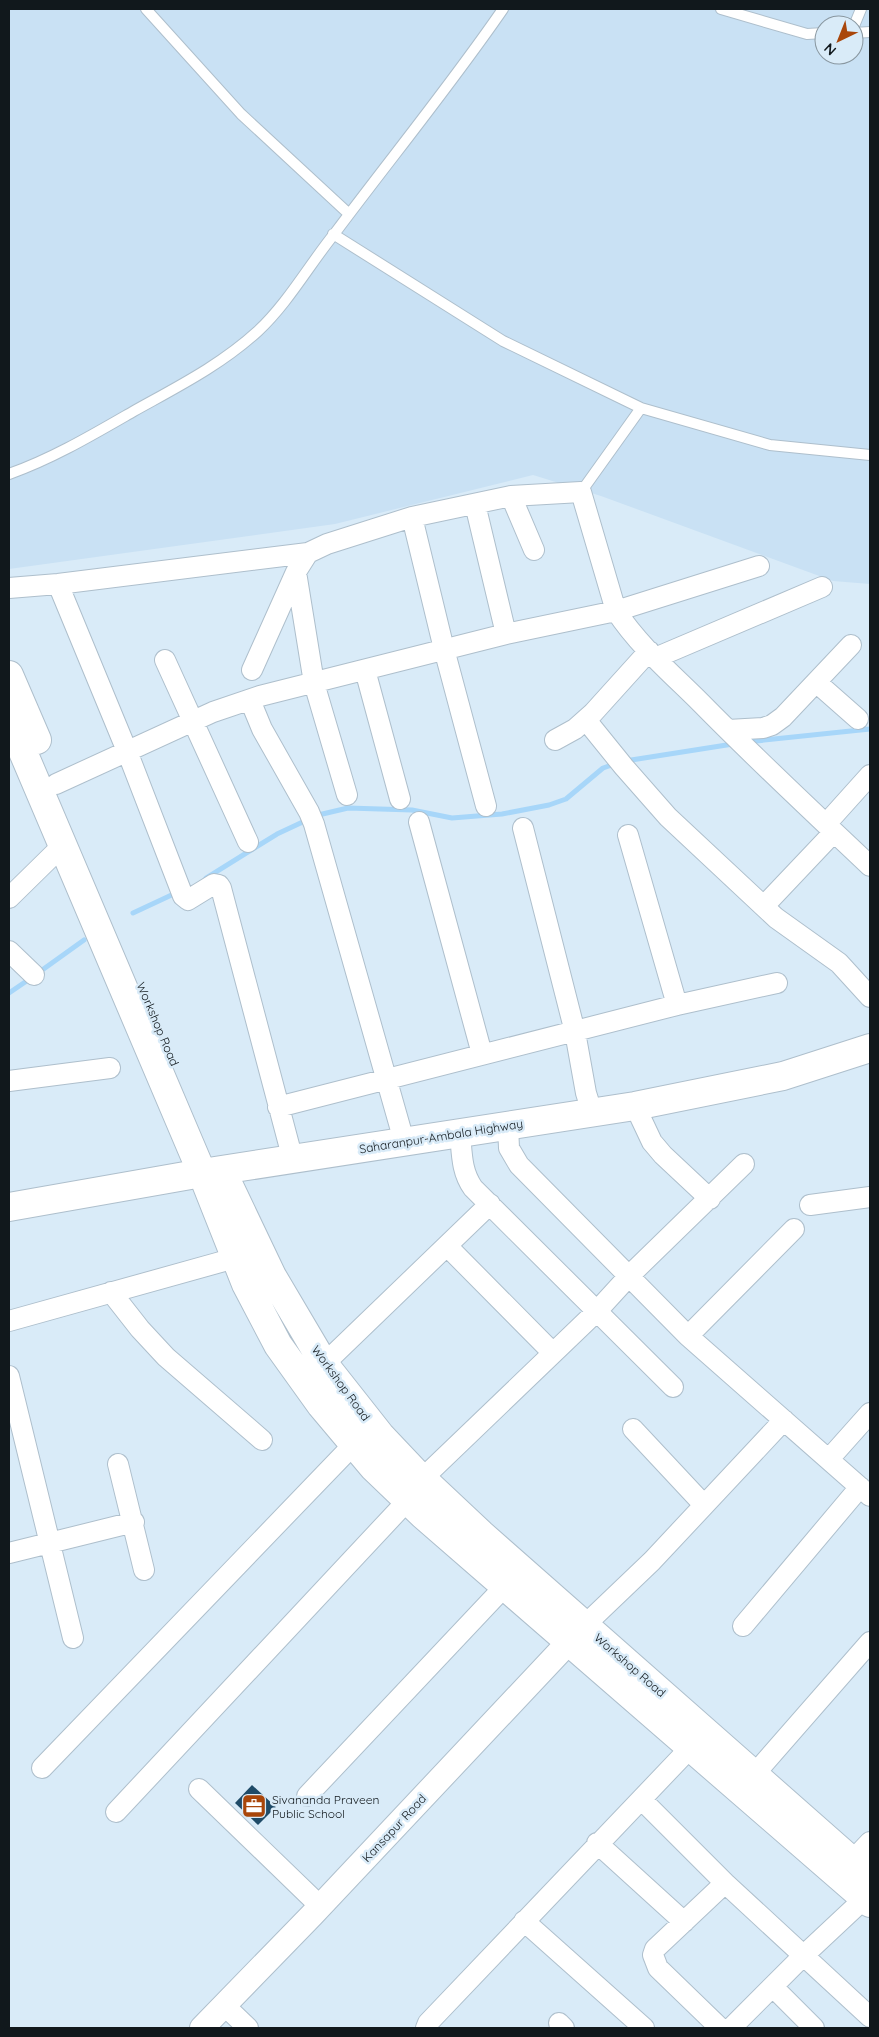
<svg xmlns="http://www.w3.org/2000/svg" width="879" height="2037" font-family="Quicksand,sans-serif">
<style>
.built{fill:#c9e1f4;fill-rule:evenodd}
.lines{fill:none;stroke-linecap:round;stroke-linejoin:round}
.stream{stroke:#a7d6f9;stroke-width:5}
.building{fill:#1f4b68}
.service-casing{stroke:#aebfcc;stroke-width:12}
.minor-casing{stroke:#aebfcc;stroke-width:22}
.tertiary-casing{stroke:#aebfcc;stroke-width:26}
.secondary-casing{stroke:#aebfcc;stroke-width:30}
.primary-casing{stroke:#aebfcc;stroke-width:30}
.service{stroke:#fff;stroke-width:10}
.minor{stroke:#fff;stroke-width:20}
.tertiary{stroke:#fff;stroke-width:24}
.secondary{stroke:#fff;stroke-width:28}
.primary{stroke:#fff;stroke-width:28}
.labels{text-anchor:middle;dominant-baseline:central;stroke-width:5;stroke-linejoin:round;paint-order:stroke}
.street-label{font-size:12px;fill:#11181c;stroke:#d9ebf8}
.poi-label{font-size:12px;fill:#11181c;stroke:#d9ebf8;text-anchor:start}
</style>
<rect width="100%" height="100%" fill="#d9ebf8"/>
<path class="built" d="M9,9H870V584L833,581L601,496L533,475L335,524L9,569ZM824,25H854V55H824Z"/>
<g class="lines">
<path class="stream" d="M746,742L870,729
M625,761L733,744
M314,816L348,808L412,810L452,818L502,814L549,805L566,799L603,768L615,764
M206,878L277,834L307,820
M133,913L178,892
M38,973L84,940
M9,993L31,978"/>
</g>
<path class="building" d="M252,1785L276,1807L258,1825L235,1803Z"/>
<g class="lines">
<defs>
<path id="service" d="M146,9L241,114L349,214
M721,9L807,34L824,33
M854,26L861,9
M854,33L870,32
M333,234L503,341L641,408L770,445L870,455
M9,474C52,459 94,434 134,411C177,387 221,365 258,331C288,303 309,265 335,233C391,158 450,86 503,9
M581,492L641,408"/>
<path id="minor" d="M511,496L534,550
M475,504L506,634
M412,517L444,649L486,806
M308,553L296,572L314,683L347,795
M58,584L127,751L183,896L188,900L214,884L219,885L221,888L293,1160
M9,588L58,584L308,553L327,544L412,517L511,496L581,492L616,611C639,646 672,674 701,703C756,759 813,812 870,866
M655,658L822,587
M165,660L248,842
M252,670L296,572
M365,670L400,799
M816,682L858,719
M250,700L262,729L309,812L314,824L404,1141
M586,720L624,767L668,817L776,918L839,963L870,997
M728,730L763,728L772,725L783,717L851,645
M555,740L575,729L593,713L649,651
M56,784L213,712L260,696L506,634L616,611L759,566
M419,822L482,1054
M826,824L870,775
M523,828L575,1032L586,1093L592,1112
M628,835L677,1005
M9,898L63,845
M764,906L834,832
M9,951L34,975
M9,1081L110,1068
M635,1106L652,1142L663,1155L710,1199
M278,1107L677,1005L777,983
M508,1126L509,1148L519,1165L688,1336L870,1496
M460,1133C462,1153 461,1171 473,1188L673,1387
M810,1205L870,1197
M447,1246L553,1353
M111,1292L140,1329L166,1357L262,1440
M9,1321L235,1258
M688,1336L794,1229
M324,1364L490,1204
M9,1376L73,1638
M633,1429L704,1505
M829,1459L870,1413
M118,1464L144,1570
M9,1553L134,1522
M585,1625L652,1561L784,1420
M743,1626L860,1487
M42,1768L354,1444
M745,1785L870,1642
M199,1789L320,1906
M307,1796L505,1586
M642,1800L725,1883L870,2017
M116,1812L408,1500L422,1479L597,1311L629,1276L744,1164
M597,1843L684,1922
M852,1861L870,1842
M524,1921L644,2028
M773,1987L814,2028
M224,2005L248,2028
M559,2023L564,2028
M426,2028L428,2023L691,1747
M720,2028L658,1968L653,1955L655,1949L725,1883
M731,2028L803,1956L865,1898"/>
<path id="tertiary" d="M202,2028L312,1915L582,1628"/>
<path id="secondary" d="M222,1171L272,1276L324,1364L380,1435L415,1472L481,1534L870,1877
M9,1207L202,1173L246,1284L278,1345L321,1405L374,1468L423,1515L870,1903"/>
<path id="primary" d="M9,675L37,740
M9,719L202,1173L635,1106L783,1076L870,1048"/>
</defs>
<use href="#service" class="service-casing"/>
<use href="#minor" class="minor-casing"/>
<use href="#tertiary" class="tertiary-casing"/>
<use href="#secondary" class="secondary-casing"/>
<use href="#primary" class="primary-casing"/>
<use href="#service" class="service"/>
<use href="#minor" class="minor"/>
<use href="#tertiary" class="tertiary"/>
<use href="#secondary" class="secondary"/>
<use href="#primary" class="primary"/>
</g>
<defs>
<symbol id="office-square" viewBox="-11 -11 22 22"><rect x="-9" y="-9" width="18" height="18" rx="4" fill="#a9460a" stroke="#d9ebf8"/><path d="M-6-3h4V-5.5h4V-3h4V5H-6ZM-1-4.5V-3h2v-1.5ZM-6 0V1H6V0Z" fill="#fff"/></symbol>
</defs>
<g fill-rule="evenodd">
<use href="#office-square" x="240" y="1792" width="28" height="28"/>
</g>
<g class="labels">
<g class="street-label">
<text transform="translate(158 1024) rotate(67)">Workshop Road</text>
<text transform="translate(441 1136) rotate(-9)">Saharanpur-Ambala Highway</text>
<text transform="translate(341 1383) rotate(54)">Workshop Road</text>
<text transform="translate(630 1665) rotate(41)">Workshop Road</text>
<text transform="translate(394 1828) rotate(-47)">Kansapur Road</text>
</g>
<g class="poi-label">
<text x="272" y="1799">Sivananda Praveen<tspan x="272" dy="14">Public School</tspan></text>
</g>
</g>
<rect width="879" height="2037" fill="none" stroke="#11181c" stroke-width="20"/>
<g transform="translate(839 40) rotate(223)"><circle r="24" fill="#d9ebf8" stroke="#8997a0"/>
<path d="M0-4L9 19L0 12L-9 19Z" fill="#a9460a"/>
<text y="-8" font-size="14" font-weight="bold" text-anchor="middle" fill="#11181c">N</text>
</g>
</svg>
